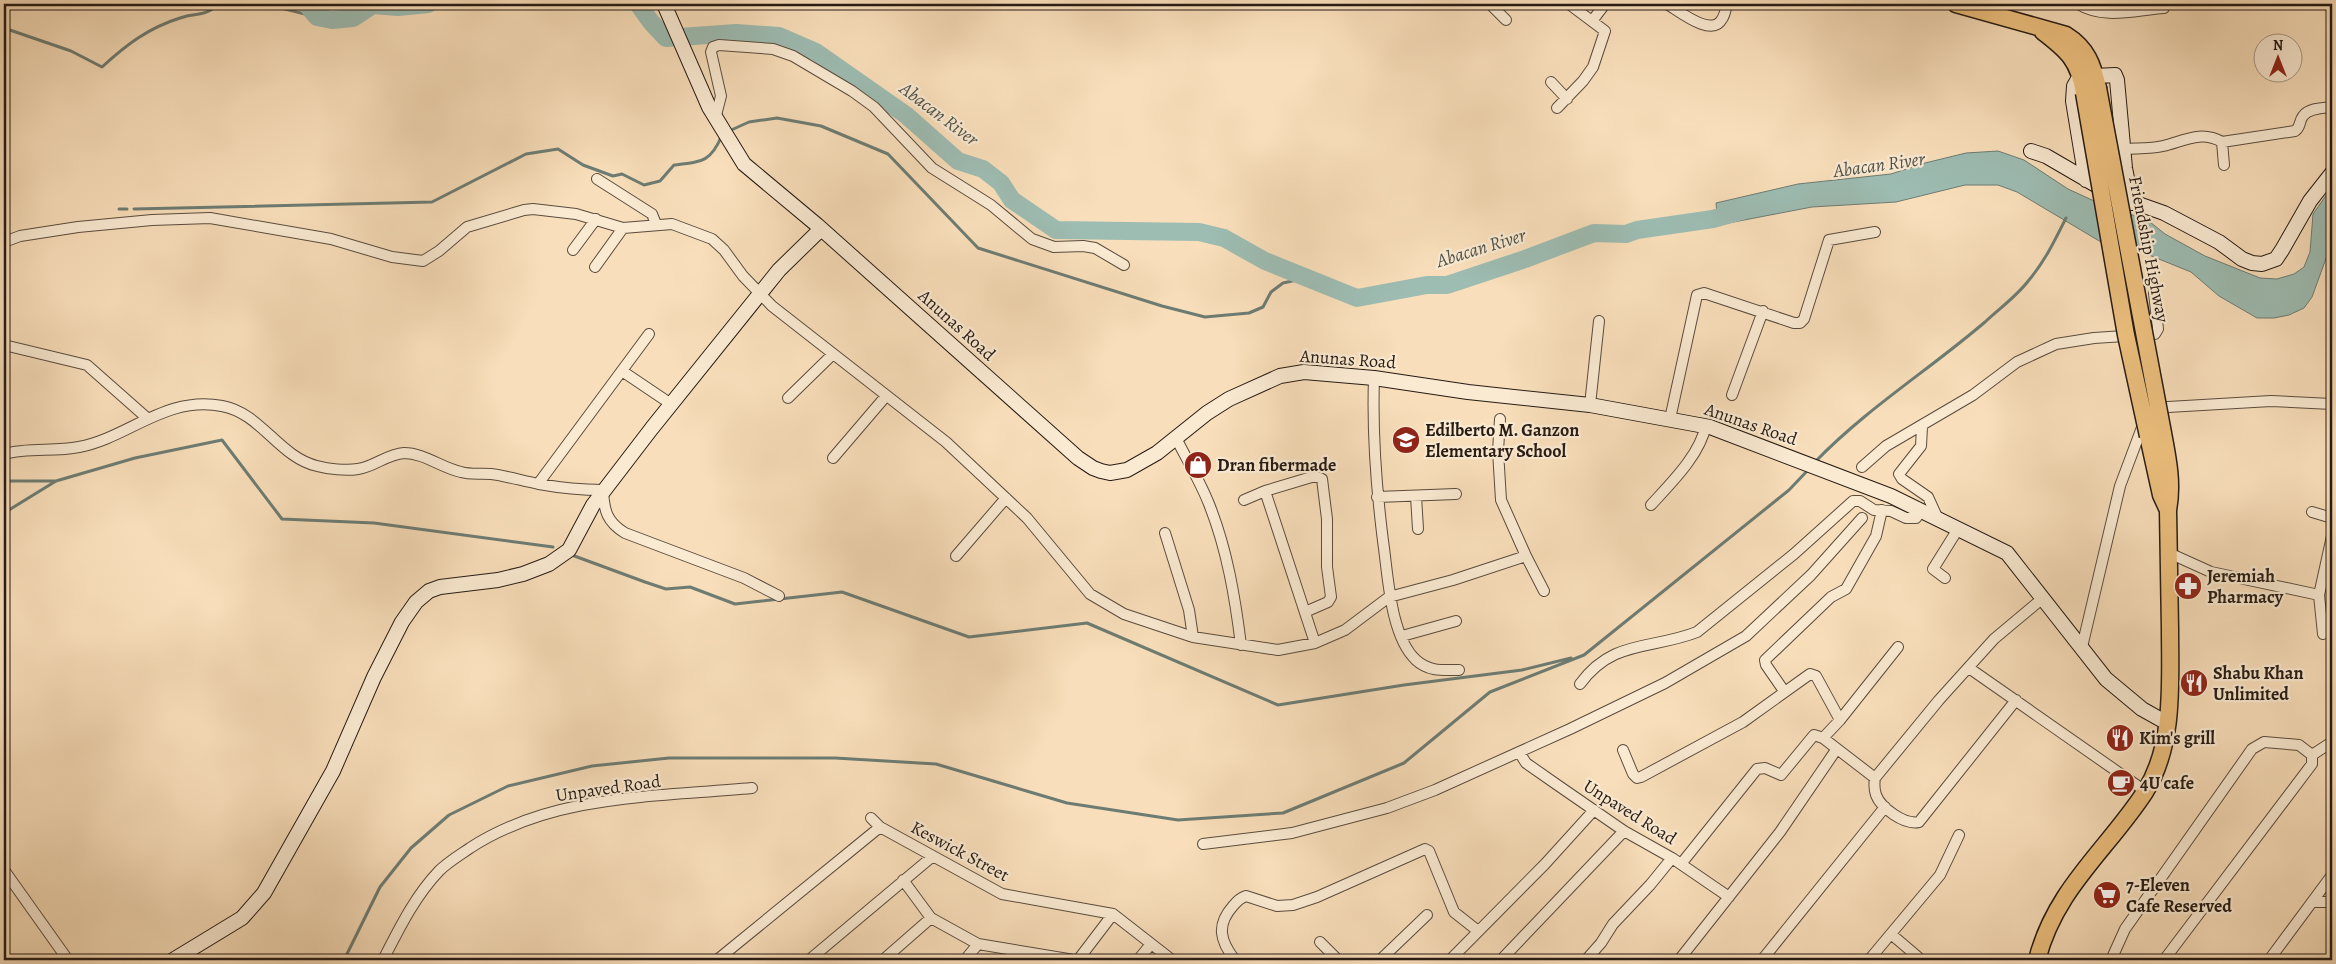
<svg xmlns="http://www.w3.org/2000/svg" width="2336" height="964" font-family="Alegreya,serif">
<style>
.water{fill:#9dbcb2;stroke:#6d7c73}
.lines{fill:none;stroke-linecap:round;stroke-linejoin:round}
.stream{stroke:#6d7c73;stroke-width:3}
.river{stroke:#9dbcb2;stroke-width:18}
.street-casing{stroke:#5a4c3e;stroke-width:12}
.secondary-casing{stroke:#261b14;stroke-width:16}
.primary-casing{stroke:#261b14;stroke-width:19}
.street{stroke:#faead2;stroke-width:10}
.secondary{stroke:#faead2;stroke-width:14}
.primary{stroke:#ecbf7d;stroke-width:16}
.primary-bridge-casing{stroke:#261b14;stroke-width:19;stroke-linecap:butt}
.primary-bridge{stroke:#ecbf7d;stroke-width:16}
.labels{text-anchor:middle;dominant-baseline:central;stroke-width:4.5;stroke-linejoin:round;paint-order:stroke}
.street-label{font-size:18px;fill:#261b14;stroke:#faead2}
.poi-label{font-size:18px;font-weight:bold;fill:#261b14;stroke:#faead2;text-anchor:start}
.water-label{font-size:19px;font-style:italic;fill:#50534b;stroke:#faead2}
</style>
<rect width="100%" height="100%" fill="#f8deba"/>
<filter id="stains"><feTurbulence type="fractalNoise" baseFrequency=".004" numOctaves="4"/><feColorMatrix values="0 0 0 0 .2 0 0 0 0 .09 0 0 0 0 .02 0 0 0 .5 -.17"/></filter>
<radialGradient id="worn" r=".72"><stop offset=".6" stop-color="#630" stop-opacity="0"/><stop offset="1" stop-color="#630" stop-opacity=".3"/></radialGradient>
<path class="water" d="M1998,151L2024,160L2068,189L2116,211L2145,218L2165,234L2205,256L2260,278L2277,279L2294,274L2304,267L2310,252L2313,214L2332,187V242L2312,297L2304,308L2289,315L2274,318H2257L2219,296L2191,272L2144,253L2101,242L2017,192L1998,185H1965L1896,202L1812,207L1718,225L1716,203L1798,184L1891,174L1925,163L1966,153Z"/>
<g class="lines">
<path class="stream" d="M265,4L317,17
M4,28L71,51L102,67C126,45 148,28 180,18C200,11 200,19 219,4
M729,131L749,122L777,118L821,126L888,154L978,248L1162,306L1205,317L1249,313L1263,307L1271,292L1283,283L1306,278
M119,209H127
M134,209L432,202L526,154L558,149L583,165L613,176L622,174L644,185L660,181L674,165C702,162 711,162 722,135
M1815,462C1866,409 1929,370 1985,322C2000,308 2017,296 2029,280C2045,261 2055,240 2066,218
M4,481H56
M4,513L56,481L135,458L222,440L282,519L374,523L553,547
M569,554L645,582L666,589L690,587L735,604L842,592L969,637L1087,623L1278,705L1404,685L1522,670L1571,658
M344,960L380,887L411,848L449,815L508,786L592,766L669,758H835L936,764L1067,803L1178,820L1283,813L1404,763L1490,692L1584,655L1789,490L1809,469"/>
<path class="river" d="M306,4L317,17L332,20L353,18L373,5L398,7L428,4
M638,4L651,22L666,38L736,33L779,36L816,52L906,115L958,161L983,169L1001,183L1012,200L1056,230L1199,232L1224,238L1265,261L1357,298L1427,285H1447L1525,259L1594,233L1626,234L1637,230L1713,219L1741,211"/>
<defs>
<path id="street" d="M1490,4L1506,20
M1667,4C1679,11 1712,38 1722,19C1725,15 1726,8 1727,4
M2078,4C2104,20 2135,10 2164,8
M1592,21L1605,4
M1551,82L1567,99
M1557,108L1583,81L1593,67L1605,31L1569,4
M715,119L721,96L711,52L713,47L719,45L773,49L793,56L852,91L874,107L932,168L991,205L1032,239L1054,247L1083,246L1095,248L1124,265
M2222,142L2295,131C2301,127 2299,121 2303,116C2309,108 2323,108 2332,107
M2124,149C2136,148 2151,149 2163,146C2184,141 2201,130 2222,142L2224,165
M597,179L652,214L656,224
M4,242L20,236L78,227L152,220L210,218L331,239L392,257L423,261L439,251L467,227L524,210L533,209L576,214L623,228L672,224L712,239L724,250L743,276L772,306L946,442L1027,518L1090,594L1124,614L1193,637L1278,650L1315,643L1345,630L1389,597L1453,580L1526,556L1544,591
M573,250L596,219
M595,267L623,228
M4,345L87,365L147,418
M622,371L671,404
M1374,378C1372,434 1376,485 1383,541C1388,574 1390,636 1416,660C1429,672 1444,670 1459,670
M1732,395L1763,311
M788,398L832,355
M1590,405L1599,321
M2154,412L2168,407L2271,401L2332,404
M1500,419L1498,451L1501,500L1526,556
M1670,419L1697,295L1704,293L1794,323H1800L1804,319L1829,240L1875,232
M1922,427L1921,446L1899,474L1902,479L1928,497L1938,519
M1176,438C1187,460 1200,481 1209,504C1227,549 1235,597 1241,645
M4,454C28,447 54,452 79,447C128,438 166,395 222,406C261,413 279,457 317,466C328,469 346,471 358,469C374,467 387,454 404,453C424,453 442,468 461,472C471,475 481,473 491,474C507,476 523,481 539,484C561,488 582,490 603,490C604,511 607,522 625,533L744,578L779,596
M833,458L886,396
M1862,467L1886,446L1973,395L2017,362L2056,344L2094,338L2155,334L2158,329L2154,293
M538,484L649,334
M1265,491L1315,476L1322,479L1327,519V567L1331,597L1328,602L1305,612
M1416,496L1418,529
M1377,497L1456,494
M1244,500L1265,491L1315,643
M1651,505C1671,483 1700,455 1706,425
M2312,512L2332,518
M1165,533L1189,610L1193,637
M2169,553L2211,572L2319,595
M956,556L1006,498
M1945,578L1933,569L1958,529
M2323,634L2319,595L2332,536
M1402,636L1456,621
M2082,647L2120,486L2144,422
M1969,668L2145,791
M1580,684C1613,639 1651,650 1697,632L1794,554L1853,501H1860L1874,510L1891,511L1906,518H1916L1921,511
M1784,691L1766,665L1765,660L1831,597L1846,589L1876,536L1882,510
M2016,700L1919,822C1904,825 1881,808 1876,795C1874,789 1874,784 1875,778L1939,700L1994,639L2043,598
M1823,738L1840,720L1898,647
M1623,750L1633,774L1637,778L1641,777L1743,722L1810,674L1816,676L1840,720
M1519,752L1526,763L1556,784L1624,831L1672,858L1729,897
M2312,755L2332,742
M871,818L880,827L1002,894L1113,914L1172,960
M1203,844L1292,833L1387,808L1435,790L1570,729L1665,683L1746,636L1811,575L1862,518
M1681,864L1757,769L1765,768L1781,775L1814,735L1823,738L1875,778
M4,870L68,960
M903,880L931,918L978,944L1074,960
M2312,902H2332
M1891,934L1918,957L1919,960
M1320,942L1338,960
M383,960C399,929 415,896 439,871C448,862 460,855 470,848C553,794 656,797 752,788
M717,960L880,827
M809,960L933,856
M883,960L931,918
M965,960L978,944
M1078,960L1113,914
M1138,960L1151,944
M1235,960C1220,941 1216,925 1233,906C1237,901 1240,898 1246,896L1277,906L1293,905L1317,897L1425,849L1429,851L1454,912L1478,931
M1380,960L1427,915
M1450,960L1545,864L1594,810
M1501,960L1624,831
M1586,960L1601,943L1613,924L1650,885L1672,858
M1679,960L1780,832L1836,750
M1762,960L1885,807
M1869,960L1940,875L1959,835
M2111,960L2125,929L2252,749L2264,742L2299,745L2312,755V764L2164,960
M2269,960L2332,875"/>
<path id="secondary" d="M664,4L709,107L744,164L817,225L1078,458L1093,468L1101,471L1110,473L1127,470L1157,453L1207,413L1229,399L1280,376L1304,372L1374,378L1468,392L1590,405L1710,427L1891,496L2007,553L2106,679L2142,709L2167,723
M2081,74L2074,86L2073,101L2086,180
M2095,76L2115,75L2117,80L2125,168L2132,203
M2031,151L2046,156L2113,195L2164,213L2219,242L2242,259L2252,263L2262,264L2276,259L2282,250L2310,201L2332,173
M173,960L242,918L264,893L333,771L374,677L402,622L416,602L429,591L440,587L498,580L523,574L549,564L569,550L593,505L652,428L779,270L821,229"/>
<path id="primary" d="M1956,4L2066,35C2087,48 2093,65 2098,88
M2043,32C2068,51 2079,61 2084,93
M2148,436L2161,495L2167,508
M2037,960C2055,889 2107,850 2145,792C2175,744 2170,682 2170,628C2169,589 2169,550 2168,510C2173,484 2168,459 2163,433"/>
</defs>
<use href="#street" class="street-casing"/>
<use href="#secondary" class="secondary-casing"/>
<use href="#primary" class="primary-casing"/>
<use href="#street" class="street"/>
<use href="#secondary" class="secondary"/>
<use href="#primary" class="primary"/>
<defs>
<path id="primary-bridge" d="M2098,88L2163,433
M2084,93L2126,335L2148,436"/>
</defs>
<use href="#primary-bridge" class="primary-bridge-casing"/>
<use href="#primary-bridge" class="primary-bridge"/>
</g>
<defs>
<symbol id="school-disc" viewBox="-11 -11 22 22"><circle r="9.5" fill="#8f2418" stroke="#faead2"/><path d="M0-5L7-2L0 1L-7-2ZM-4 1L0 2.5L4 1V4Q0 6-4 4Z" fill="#fff"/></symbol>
<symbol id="shop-disc" viewBox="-11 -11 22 22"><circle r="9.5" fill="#8f2418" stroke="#faead2"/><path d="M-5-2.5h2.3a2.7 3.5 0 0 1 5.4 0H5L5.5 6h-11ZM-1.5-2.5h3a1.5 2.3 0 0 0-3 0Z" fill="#fff"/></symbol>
<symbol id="pharmacy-disc" viewBox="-11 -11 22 22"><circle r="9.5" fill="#8f2418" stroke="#faead2"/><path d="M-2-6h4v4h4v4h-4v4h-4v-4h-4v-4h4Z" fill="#fff"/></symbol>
<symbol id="restaurant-disc" viewBox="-11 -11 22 22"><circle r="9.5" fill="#8f2418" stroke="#faead2"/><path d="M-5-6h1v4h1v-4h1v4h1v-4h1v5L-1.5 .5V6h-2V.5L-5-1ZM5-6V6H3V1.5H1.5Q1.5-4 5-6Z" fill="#fff"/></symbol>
<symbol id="cafe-disc" viewBox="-11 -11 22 22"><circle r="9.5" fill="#8f2418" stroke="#faead2"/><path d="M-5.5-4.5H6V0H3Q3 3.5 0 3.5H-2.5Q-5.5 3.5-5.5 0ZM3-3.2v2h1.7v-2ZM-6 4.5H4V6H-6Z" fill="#fff"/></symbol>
<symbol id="supermarket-disc" viewBox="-11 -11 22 22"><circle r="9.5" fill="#8f2418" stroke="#faead2"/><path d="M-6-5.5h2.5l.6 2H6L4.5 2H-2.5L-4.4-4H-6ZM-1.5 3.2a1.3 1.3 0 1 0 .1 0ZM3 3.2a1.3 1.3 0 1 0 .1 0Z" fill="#fff"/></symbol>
</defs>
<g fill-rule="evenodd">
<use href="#school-disc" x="1390" y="424" width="32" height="32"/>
<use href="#shop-disc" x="1182" y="449" width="32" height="32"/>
<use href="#pharmacy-disc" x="2172" y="570" width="32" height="32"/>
<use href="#restaurant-disc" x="2178" y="667" width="32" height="32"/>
<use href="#restaurant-disc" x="2104" y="722" width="32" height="32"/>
<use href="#cafe-disc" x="2105" y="767" width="32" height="32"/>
<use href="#supermarket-disc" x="2091" y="879" width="32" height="32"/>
</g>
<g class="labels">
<g class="street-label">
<text transform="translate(2149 249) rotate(79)">Friendship Highway</text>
<text transform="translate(957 325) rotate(42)">Anunas Road</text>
<text transform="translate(1348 359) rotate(4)">Anunas Road</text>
<text transform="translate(1751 424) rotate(19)">Anunas Road</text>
<text transform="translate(608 788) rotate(-8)">Unpaved Road</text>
<text transform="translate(1630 812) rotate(32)">Unpaved Road</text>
<text transform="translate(960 851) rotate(28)">Keswick Street</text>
</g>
<g class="poi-label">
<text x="1425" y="430">Edilberto M. Ganzon<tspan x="1425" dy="21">Elementary School</tspan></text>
<text x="1217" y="465">Dran fibermade</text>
<text x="2207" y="576">Jeremiah<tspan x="2207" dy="21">Pharmacy</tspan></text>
<text x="2213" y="673">Shabu Khan<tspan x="2213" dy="21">Unlimited</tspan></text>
<text x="2139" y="738">Kim's grill</text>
<text x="2140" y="783">4U cafe</text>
<text x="2126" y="885">7-Eleven<tspan x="2126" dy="21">Cafe Reserved</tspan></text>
</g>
<g class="water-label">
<text transform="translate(939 114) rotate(37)">Abacan River</text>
<text transform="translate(1879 165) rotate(-8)">Abacan River</text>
<text transform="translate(1481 248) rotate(-17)">Abacan River</text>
</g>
</g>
<rect width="2336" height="964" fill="none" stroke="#f8deba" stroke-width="20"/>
<rect x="5" y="5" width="2326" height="954" fill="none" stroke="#261b14" stroke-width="2.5"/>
<rect x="10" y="10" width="2316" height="944" fill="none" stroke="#261b14"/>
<g transform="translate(2278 58)"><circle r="24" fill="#faead2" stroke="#a59786"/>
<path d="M0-4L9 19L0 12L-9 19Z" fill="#8f2418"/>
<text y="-8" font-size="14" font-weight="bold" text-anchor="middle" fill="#261b14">N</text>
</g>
<rect width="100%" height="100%" filter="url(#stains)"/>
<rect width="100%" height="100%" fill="url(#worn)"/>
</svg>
